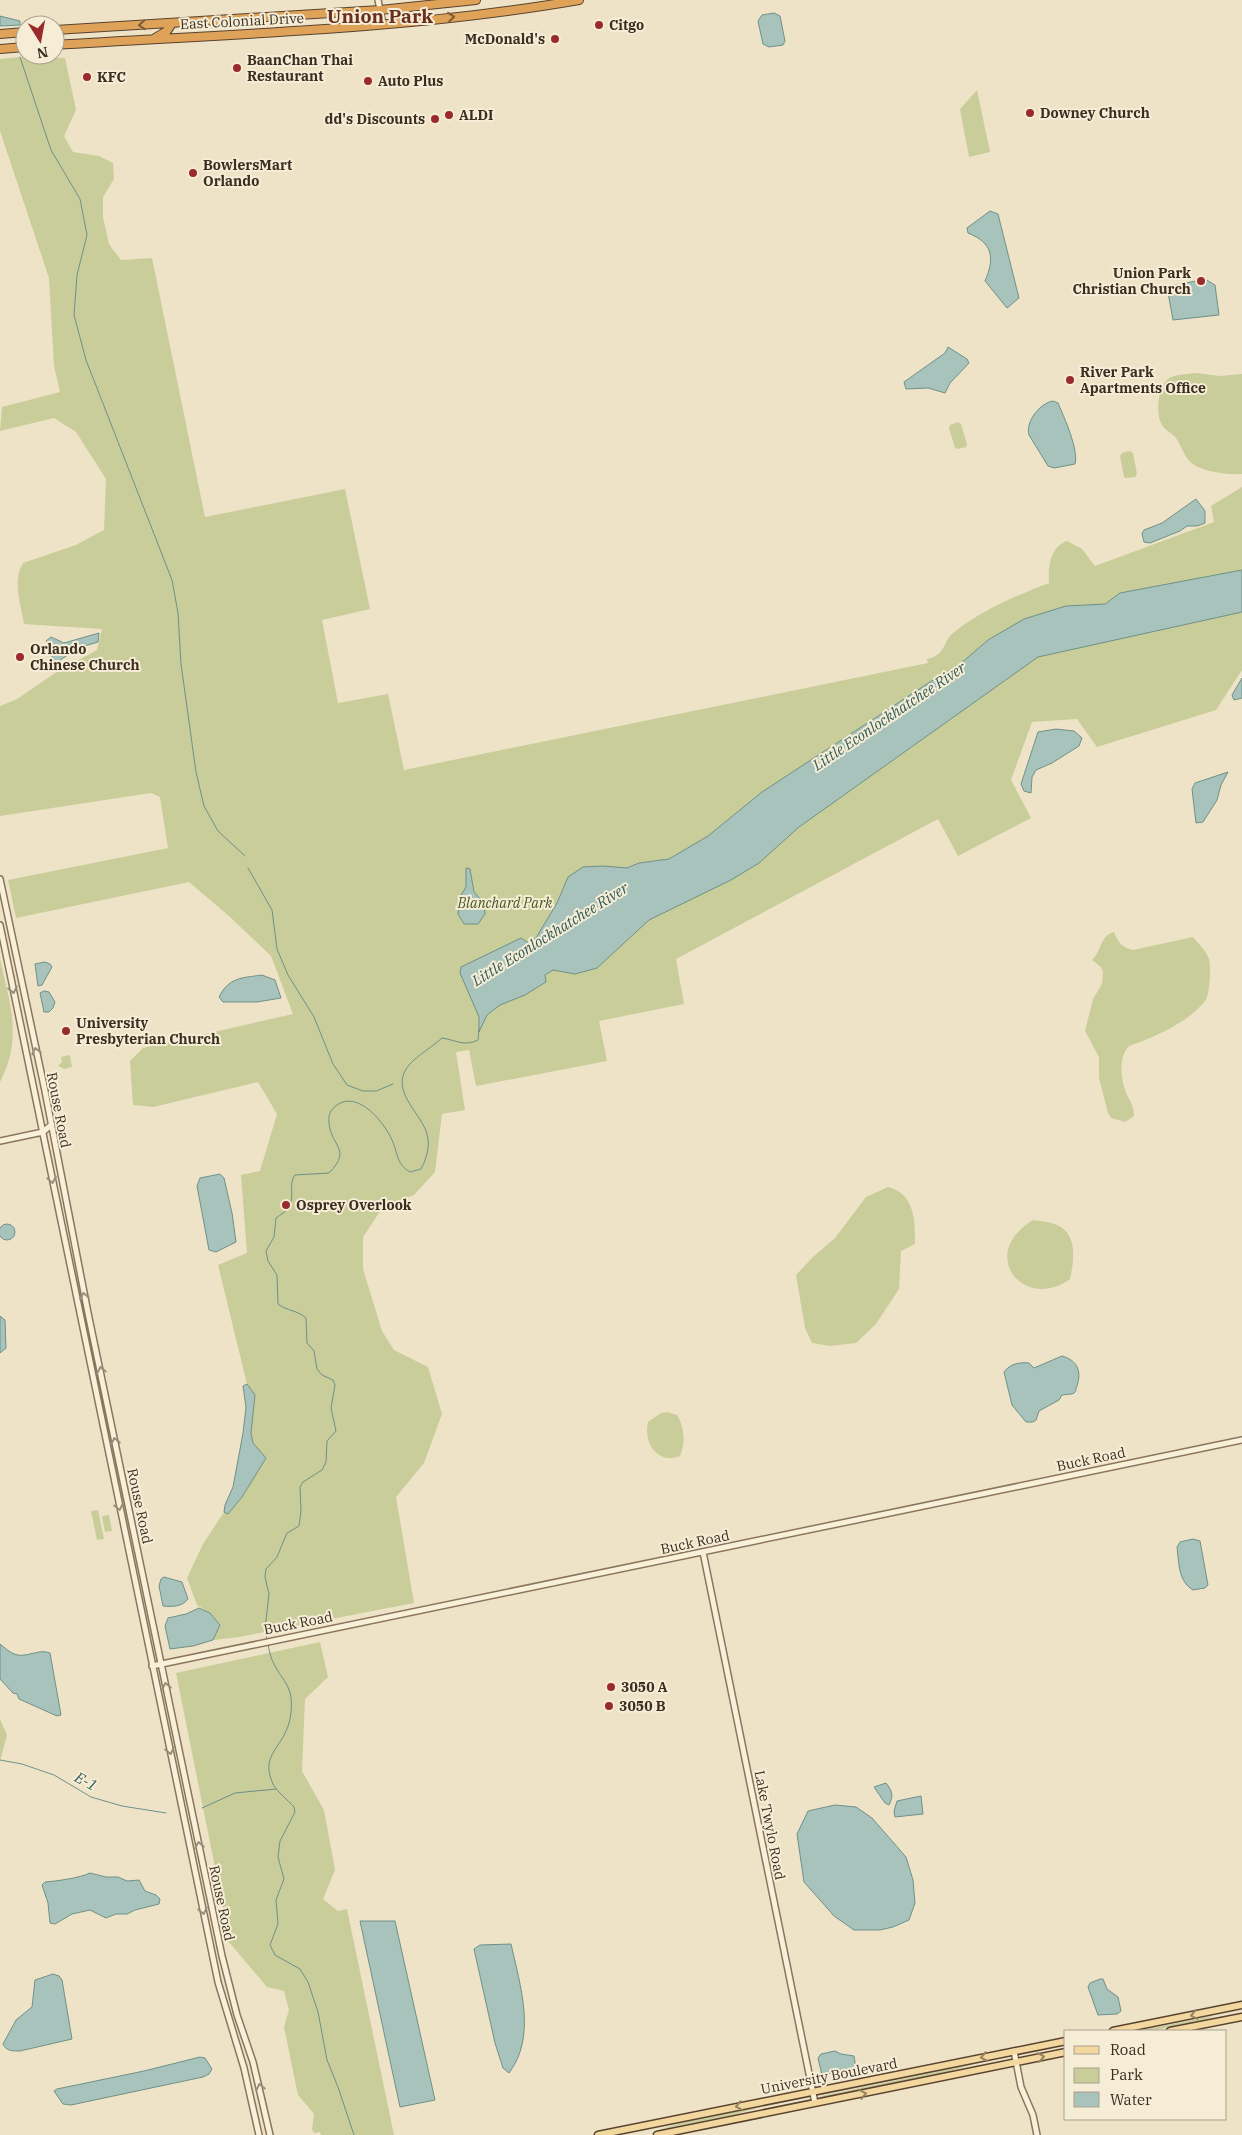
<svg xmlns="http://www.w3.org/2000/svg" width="1242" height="2135" font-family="'IBM Plex Serif',serif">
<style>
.green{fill:#c8cd9a}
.water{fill:#a8c3bb;stroke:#6e9188}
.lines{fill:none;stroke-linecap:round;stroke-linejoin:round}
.stream{stroke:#6e9188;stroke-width:1}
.minor-casing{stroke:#8b755c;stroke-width:8}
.major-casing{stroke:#594330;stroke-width:9}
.highway-casing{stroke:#594330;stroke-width:10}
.minor{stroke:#f9f0da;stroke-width:5}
.major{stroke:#f2d79f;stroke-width:6}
.highway{stroke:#dea258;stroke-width:8}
.oneway{stroke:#7c5c36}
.oneway2{stroke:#9a8e7d}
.oneway3{stroke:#968260}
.poi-dot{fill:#9a2b2c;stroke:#f6edd6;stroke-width:2}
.labels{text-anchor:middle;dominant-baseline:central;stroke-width:4;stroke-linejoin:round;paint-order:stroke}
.street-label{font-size:14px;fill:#3b2d20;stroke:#f6edd6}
.poi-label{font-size:14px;font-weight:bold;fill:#3b2d20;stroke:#f6edd6;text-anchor:start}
.park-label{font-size:14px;font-style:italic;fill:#4b5826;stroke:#f6edd6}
.water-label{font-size:15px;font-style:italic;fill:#2f5b58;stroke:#f6edd6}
.district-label{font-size:19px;font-weight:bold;fill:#682e1f;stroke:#f6edd6}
</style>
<rect width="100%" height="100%" fill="#efe3c7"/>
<path class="green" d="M20,57L65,58L76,110L64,136L73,152L99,156L113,163L114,179L103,197V217L109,244L121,260L152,258L205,517L345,489L370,609L322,620L338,703L388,694L404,770L928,663L927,659C946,655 942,643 953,633C982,610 1015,596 1049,583C1048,567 1050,547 1067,541L1082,549L1095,566L1214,522L1211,506L1242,487V670L1216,710L1097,747L1077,719L1032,722L1011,780L1031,818L958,856L938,819L676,959L684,1004L599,1021L607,1061L476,1086L469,1050L456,1052L465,1110L442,1114L435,1172L414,1195L383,1207L363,1237V1269L382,1331L394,1350L428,1367L442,1414L424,1463L396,1497L414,1603L239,1637L213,1640L220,1625L210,1613L197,1605L187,1578L203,1544L224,1512L228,1514L242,1497L266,1458L253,1443L251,1432L255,1395L247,1384L218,1265L247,1253L241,1175L260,1171L277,1114L258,1082L153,1107L133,1105L130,1061L143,1048L293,1014L271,956L229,916L189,882L16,918L8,880L168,848L160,797L151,793L0,816V706L17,699L55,673L97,650L102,629L24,624C21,604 12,581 23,563L76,545L104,530L106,479L76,432L54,418L0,431L2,407L60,392L54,366L49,278L0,131V59Z
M977,90L990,152L969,157L960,109Z
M1196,373L1220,376L1242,374V474C1230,475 1206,472 1196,466C1185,460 1183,449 1176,438C1173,433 1165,431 1162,425C1155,414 1158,386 1169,378C1177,374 1187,374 1196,373Z
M958,422L961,424L967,444L966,447L958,449L955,448L949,428L950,425Z
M1130,451L1133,453L1137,474L1135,477L1126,478L1124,477L1120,456L1122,453Z
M1114,932C1118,942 1122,948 1133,950L1193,937C1198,943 1207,952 1209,959C1211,967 1210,995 1205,1001C1189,1022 1153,1038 1129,1046C1118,1057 1121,1079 1126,1093C1130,1101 1134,1106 1134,1116L1125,1122L1111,1118L1108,1113L1099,1078V1057L1085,1031L1093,999L1102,984L1103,972L1101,967L1092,960C1102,951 1100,935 1114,932Z
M0,959C10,1005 23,1037 0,1082Z
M70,1055L72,1067L64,1069L58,1066L62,1062L61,1057Z
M888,1187C915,1194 915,1220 915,1244L901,1251L899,1289L876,1324L856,1343L830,1346L812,1343L805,1328L796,1275L813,1257L835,1238L866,1197Z
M1033,1220C1040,1221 1050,1222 1057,1225C1078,1234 1074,1261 1070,1279C1025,1312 976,1255 1033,1220Z
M667,1412L677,1415C684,1426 686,1443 680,1456C658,1465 643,1443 648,1422L661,1413Z
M98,1510L104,1539L97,1540L91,1511Z
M109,1515L112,1531L105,1532L102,1516Z
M320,1642L328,1677L305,1699L302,1771L324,1810L335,1870L323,1899L338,1911L347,1909L394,2135H321L320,2132L315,2133L312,2130L314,2114L298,2095L284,2027L289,2010L284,1991L267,1987L223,1935L228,1932L176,1673Z
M0,1719L7,1735L0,1761Z
M1213,2016C1201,2024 1154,2031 1137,2031Z
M974,2064L947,2072L823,2097L821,2096Z
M764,2106L733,2115L658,2130L687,2121Z"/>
<path class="water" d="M774,13L780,16L785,41L783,45L769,47L763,44L758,21L762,15Z
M0,16L20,21V25L0,26Z
M990,211L998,214L1019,298L1007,308L985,281C995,258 993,243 968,233L967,228Z
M1205,279L1215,285L1219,315L1173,320L1167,287Z
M948,347L967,359L969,363L950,383L945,393L928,388L906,389L904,382L945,353Z
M1053,401L1058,403C1064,417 1079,450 1075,464L1054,468L1048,466L1029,435C1025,422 1040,403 1053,401Z
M1196,499L1205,511V523L1197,526H1187L1180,531L1150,543L1144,542L1142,534L1144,530L1162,523Z
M1242,570V612L1038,657L799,827L759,863L731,880L649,920L597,968L575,974L553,970L545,975L546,982L525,995L500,1005L487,1015L479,1032V1017L460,973L461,967L521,938L527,942L536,938L557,903L568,877L583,867L603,866L627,868L639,863L669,859L708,836L762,792L930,682L958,666L988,640L1024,619L1066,606L1105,604L1120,593Z
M99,633L98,642L78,648L56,663L52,660V648L46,641L51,637L64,643Z
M1242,678V698L1234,700L1232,695Z
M1056,729L1074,731L1082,738L1079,746L1052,763L1036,770L1032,777L1031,793L1024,791L1021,784L1038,732Z
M1228,772L1221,785L1217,800L1203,822L1196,823L1192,789L1195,783Z
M466,868L470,869L474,892L484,903L485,914L478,924H464L458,914L460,897L466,887Z
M45,962L50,964L52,967L42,985L38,986L35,964Z
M262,975L275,980L281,998L257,1002H223L219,997C229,977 242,978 262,975Z
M44,991L49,992L55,1002L53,1008L49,1012H44L40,993Z
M220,1174L224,1178L232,1213L236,1242L216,1252L209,1250L197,1186L200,1178Z
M-1 1232a8 8 0 1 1 16 0a8 8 0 1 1-16 0Z
M0,1316L5,1320L6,1348L0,1353Z
M1062,1356C1077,1360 1082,1371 1077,1386C1075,1390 1077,1391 1074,1393C1071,1395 1066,1394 1062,1395L1059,1400L1039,1411L1036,1420L1033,1422H1026L1012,1405L1004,1372C1010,1364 1019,1362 1029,1363L1034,1368Z
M247,1384L255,1395L251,1433L253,1443L266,1458L242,1497L228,1514L224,1512L225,1505L233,1487L243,1433L246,1407L243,1386Z
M1193,1539L1200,1541L1208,1585L1205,1588L1193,1590C1178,1581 1179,1563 1177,1547L1180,1542Z
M164,1577L182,1582L188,1599C182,1607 172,1607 163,1606L159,1586L161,1579Z
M199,1608L210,1613L220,1625L213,1640L193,1646L170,1649L165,1626L168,1618L186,1614Z
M0,1644C4,1647 9,1652 14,1654C26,1659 38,1648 50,1653L61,1715L57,1716L19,1699L17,1694L13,1693L0,1679Z
M886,1783C892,1791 894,1795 889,1805L885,1803L874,1787Z
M921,1796L923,1814L895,1817L894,1811L897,1801Z
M835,1805L856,1807L872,1818L906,1857L913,1880L915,1903L909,1920L893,1927L880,1930H854L834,1916L820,1900L804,1882L797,1834L808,1811Z
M90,1873L106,1877H118L127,1881L139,1880L145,1891L156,1895L160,1899L159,1904L135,1910L127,1914H116L106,1918L90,1910L72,1914L55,1924L50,1923L48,1903L42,1885L45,1882C57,1881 80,1878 90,1873Z
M360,1921H395L435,2100L400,2107Z
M511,1944C520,1985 537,2036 509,2073L503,2068L495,2043L474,1949L480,1945Z
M53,1974L59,1976L62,1980L72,2039L20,2051C12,2051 6,2051 3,2044L16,2020L32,2007L35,1980Z
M1100,1979H1103L1107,1989L1118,1997L1121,2011L1117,2014L1098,2015L1088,1987L1090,1983Z
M835,2051L841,2054L854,2056L856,2068L822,2075L818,2058L821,2054Z
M200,2057L205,2058L212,2069L209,2074L203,2077L71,2105L63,2104L54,2091L57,2089L144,2071Z"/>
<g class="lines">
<path class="stream" d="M20,57L51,150L80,199L87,235L77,275L74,315L86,360L172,580L178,613L181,664L196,772L204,806L218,831L245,856
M248,868L272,910L277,949L288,975L314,1017L333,1064L347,1085L363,1091H376L393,1084
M267,1640L265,1629L269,1594L265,1577L266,1569L277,1557L287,1533L299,1526L301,1511L300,1487L303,1482L322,1470L326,1462L327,1441L336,1431L331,1408L335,1385L333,1380L322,1375L317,1369L314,1351L307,1343L306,1318C297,1310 287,1311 278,1304L277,1275L268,1261L266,1251L274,1237L276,1218C280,1215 286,1212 289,1207C295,1197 288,1184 295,1175L329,1173C353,1149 330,1146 329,1122C328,1115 331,1109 337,1105C358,1090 384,1122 392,1140C398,1153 396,1164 410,1172L421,1169C427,1158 431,1144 426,1131C418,1110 389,1089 409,1065C418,1055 432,1047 442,1038C456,1040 464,1047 478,1040L479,1029
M268,1644C269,1651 271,1659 275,1666C280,1676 289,1684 291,1697C292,1708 291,1721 286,1731C278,1750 261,1758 273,1784C277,1792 288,1800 294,1807L295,1812L280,1841L278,1857L284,1879L276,1900L278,1924L270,1945L275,1955L300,1969L308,1982L318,2012L327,2060L338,2087L354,2135
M0,1760L22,1764L54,1775L91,1797L122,1806L166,1813
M202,1808L235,1793L276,1789"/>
<defs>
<path id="minor" d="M378,0L383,24
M0,879L45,1091L88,1313L222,1956L237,2015L253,2062L270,2135
M0,925C73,1277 143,1630 218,1982L244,2068L259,2135
M0,1141L43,1132L51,1125
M703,1552L815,2103
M152,1666L1242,1440
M1014,2051L1021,2087L1033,2115L1037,2135"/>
<path id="major" d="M1113,2031L1242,2005
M1170,2031L1242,2017
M598,2135L1066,2041
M657,2135L1066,2052"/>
<path id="highway" d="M55,30L380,10L476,0
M0,34L25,32
M155,38L167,31L172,23
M55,45C229,34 406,30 579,0
M0,49L25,47"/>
</defs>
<use href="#minor" class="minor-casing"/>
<use href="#major" class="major-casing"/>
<use href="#highway" class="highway-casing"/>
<use href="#minor" class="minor"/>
<use href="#major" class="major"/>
<use href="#highway" class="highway"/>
</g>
<defs><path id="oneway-chevron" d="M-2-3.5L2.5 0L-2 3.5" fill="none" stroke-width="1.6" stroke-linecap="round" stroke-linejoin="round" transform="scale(1.25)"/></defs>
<g class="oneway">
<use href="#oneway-chevron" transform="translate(451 17) rotate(-6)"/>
<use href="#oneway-chevron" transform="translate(142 25) rotate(176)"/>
</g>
<g class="oneway2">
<use href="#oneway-chevron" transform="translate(13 990) rotate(78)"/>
<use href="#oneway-chevron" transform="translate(36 1051) rotate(-102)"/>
<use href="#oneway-chevron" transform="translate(52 1180) rotate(80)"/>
<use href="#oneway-chevron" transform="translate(84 1296) rotate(-101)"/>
<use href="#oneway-chevron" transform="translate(101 1370) rotate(-102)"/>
<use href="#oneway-chevron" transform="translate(115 1441) rotate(-101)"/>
<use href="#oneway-chevron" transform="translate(119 1507) rotate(78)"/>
<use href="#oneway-chevron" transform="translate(166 1686) rotate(-102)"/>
<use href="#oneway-chevron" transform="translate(170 1751) rotate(78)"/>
<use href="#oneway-chevron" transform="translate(199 1845) rotate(-101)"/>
<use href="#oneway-chevron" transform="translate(203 1911) rotate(78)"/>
<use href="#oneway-chevron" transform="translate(260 2087) rotate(-103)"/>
</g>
<g class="oneway3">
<use href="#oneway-chevron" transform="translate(1194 2015) rotate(169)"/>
<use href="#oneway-chevron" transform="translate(984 2057) rotate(169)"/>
<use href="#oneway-chevron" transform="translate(1041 2057) rotate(-11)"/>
<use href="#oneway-chevron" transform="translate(863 2094) rotate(-11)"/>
<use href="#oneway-chevron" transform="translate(739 2106) rotate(169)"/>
</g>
<g class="poi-dot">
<circle cx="599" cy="25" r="5"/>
<circle cx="555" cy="39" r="5"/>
<circle cx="237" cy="68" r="5"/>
<circle cx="87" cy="77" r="5"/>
<circle cx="368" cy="81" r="5"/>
<circle cx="1030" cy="113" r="5"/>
<circle cx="449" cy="115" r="5"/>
<circle cx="435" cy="119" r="5"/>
<circle cx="193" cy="173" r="5"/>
<circle cx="1201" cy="281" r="5"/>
<circle cx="1070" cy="380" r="5"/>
<circle cx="20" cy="657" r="5"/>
<circle cx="66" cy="1031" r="5"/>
<circle cx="286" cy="1205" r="5"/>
<circle cx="611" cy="1687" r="5"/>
<circle cx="609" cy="1706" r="5"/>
</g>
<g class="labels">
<g class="street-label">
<text transform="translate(242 21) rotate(-3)">East Colonial Drive</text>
<text transform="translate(59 1110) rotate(79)">Rouse Road</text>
<text transform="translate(1091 1459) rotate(-12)">Buck Road</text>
<text transform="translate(140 1506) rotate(78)">Rouse Road</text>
<text transform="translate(695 1542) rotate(-12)">Buck Road</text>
<text transform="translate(298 1623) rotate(-11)">Buck Road</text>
<text transform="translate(770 1825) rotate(79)">Lake Twylo Road</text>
<text transform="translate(222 1903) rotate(78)">Rouse Road</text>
<text transform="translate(829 2076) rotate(-11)">University Boulevard</text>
</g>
<g class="poi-label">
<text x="609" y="25">Citgo</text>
<text x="545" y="39" text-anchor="end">McDonald's</text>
<text x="247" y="60">BaanChan Thai<tspan x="247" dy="16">Restaurant</tspan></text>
<text x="97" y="77">KFC</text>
<text x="378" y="81">Auto Plus</text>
<text x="1040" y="113">Downey Church</text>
<text x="459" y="115">ALDI</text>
<text x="425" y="119" text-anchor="end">dd's Discounts</text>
<text x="203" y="165">BowlersMart<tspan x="203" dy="16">Orlando</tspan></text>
<text x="1191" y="273" text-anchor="end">Union Park<tspan x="1191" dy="16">Christian Church</tspan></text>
<text x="1080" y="372">River Park<tspan x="1080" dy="16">Apartments Office</tspan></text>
<text x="30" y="649">Orlando<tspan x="30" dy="16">Chinese Church</tspan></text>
<text x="76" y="1023">University<tspan x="76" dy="16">Presbyterian Church</tspan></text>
<text x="296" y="1205">Osprey Overlook</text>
<text x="621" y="1687">3050 A</text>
<text x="619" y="1706">3050 B</text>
</g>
<g class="park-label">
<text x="505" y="903">Blanchard Park</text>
</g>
<g class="water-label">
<text transform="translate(889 716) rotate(-34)">Little Econlockhatchee River</text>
<text transform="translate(550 934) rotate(-32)">Little Econlockhatchee River</text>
<text transform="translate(86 1781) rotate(27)">E-1</text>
</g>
<g class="district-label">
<text x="380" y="16">Union Park</text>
</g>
</g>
<rect x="1064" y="2030" width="162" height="90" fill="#f6edd6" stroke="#aba08d"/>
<rect x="1074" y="2046" width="25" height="8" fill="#f2d79f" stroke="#aba08d"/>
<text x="1110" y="2055" font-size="15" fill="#3b2d20">Road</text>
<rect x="1074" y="2068" width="25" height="15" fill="#c8cd9a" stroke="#aba08d"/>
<text x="1110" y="2080" font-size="15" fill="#3b2d20">Park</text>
<rect x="1074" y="2092" width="25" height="15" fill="#a8c3bb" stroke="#aba08d"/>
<text x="1110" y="2105" font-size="15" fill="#3b2d20">Water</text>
<g transform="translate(40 40) rotate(169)"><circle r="24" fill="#f6edd6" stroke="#aba08d"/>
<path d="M0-4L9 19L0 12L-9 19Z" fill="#9a2b2c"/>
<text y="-8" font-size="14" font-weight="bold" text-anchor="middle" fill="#3b2d20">N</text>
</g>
</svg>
